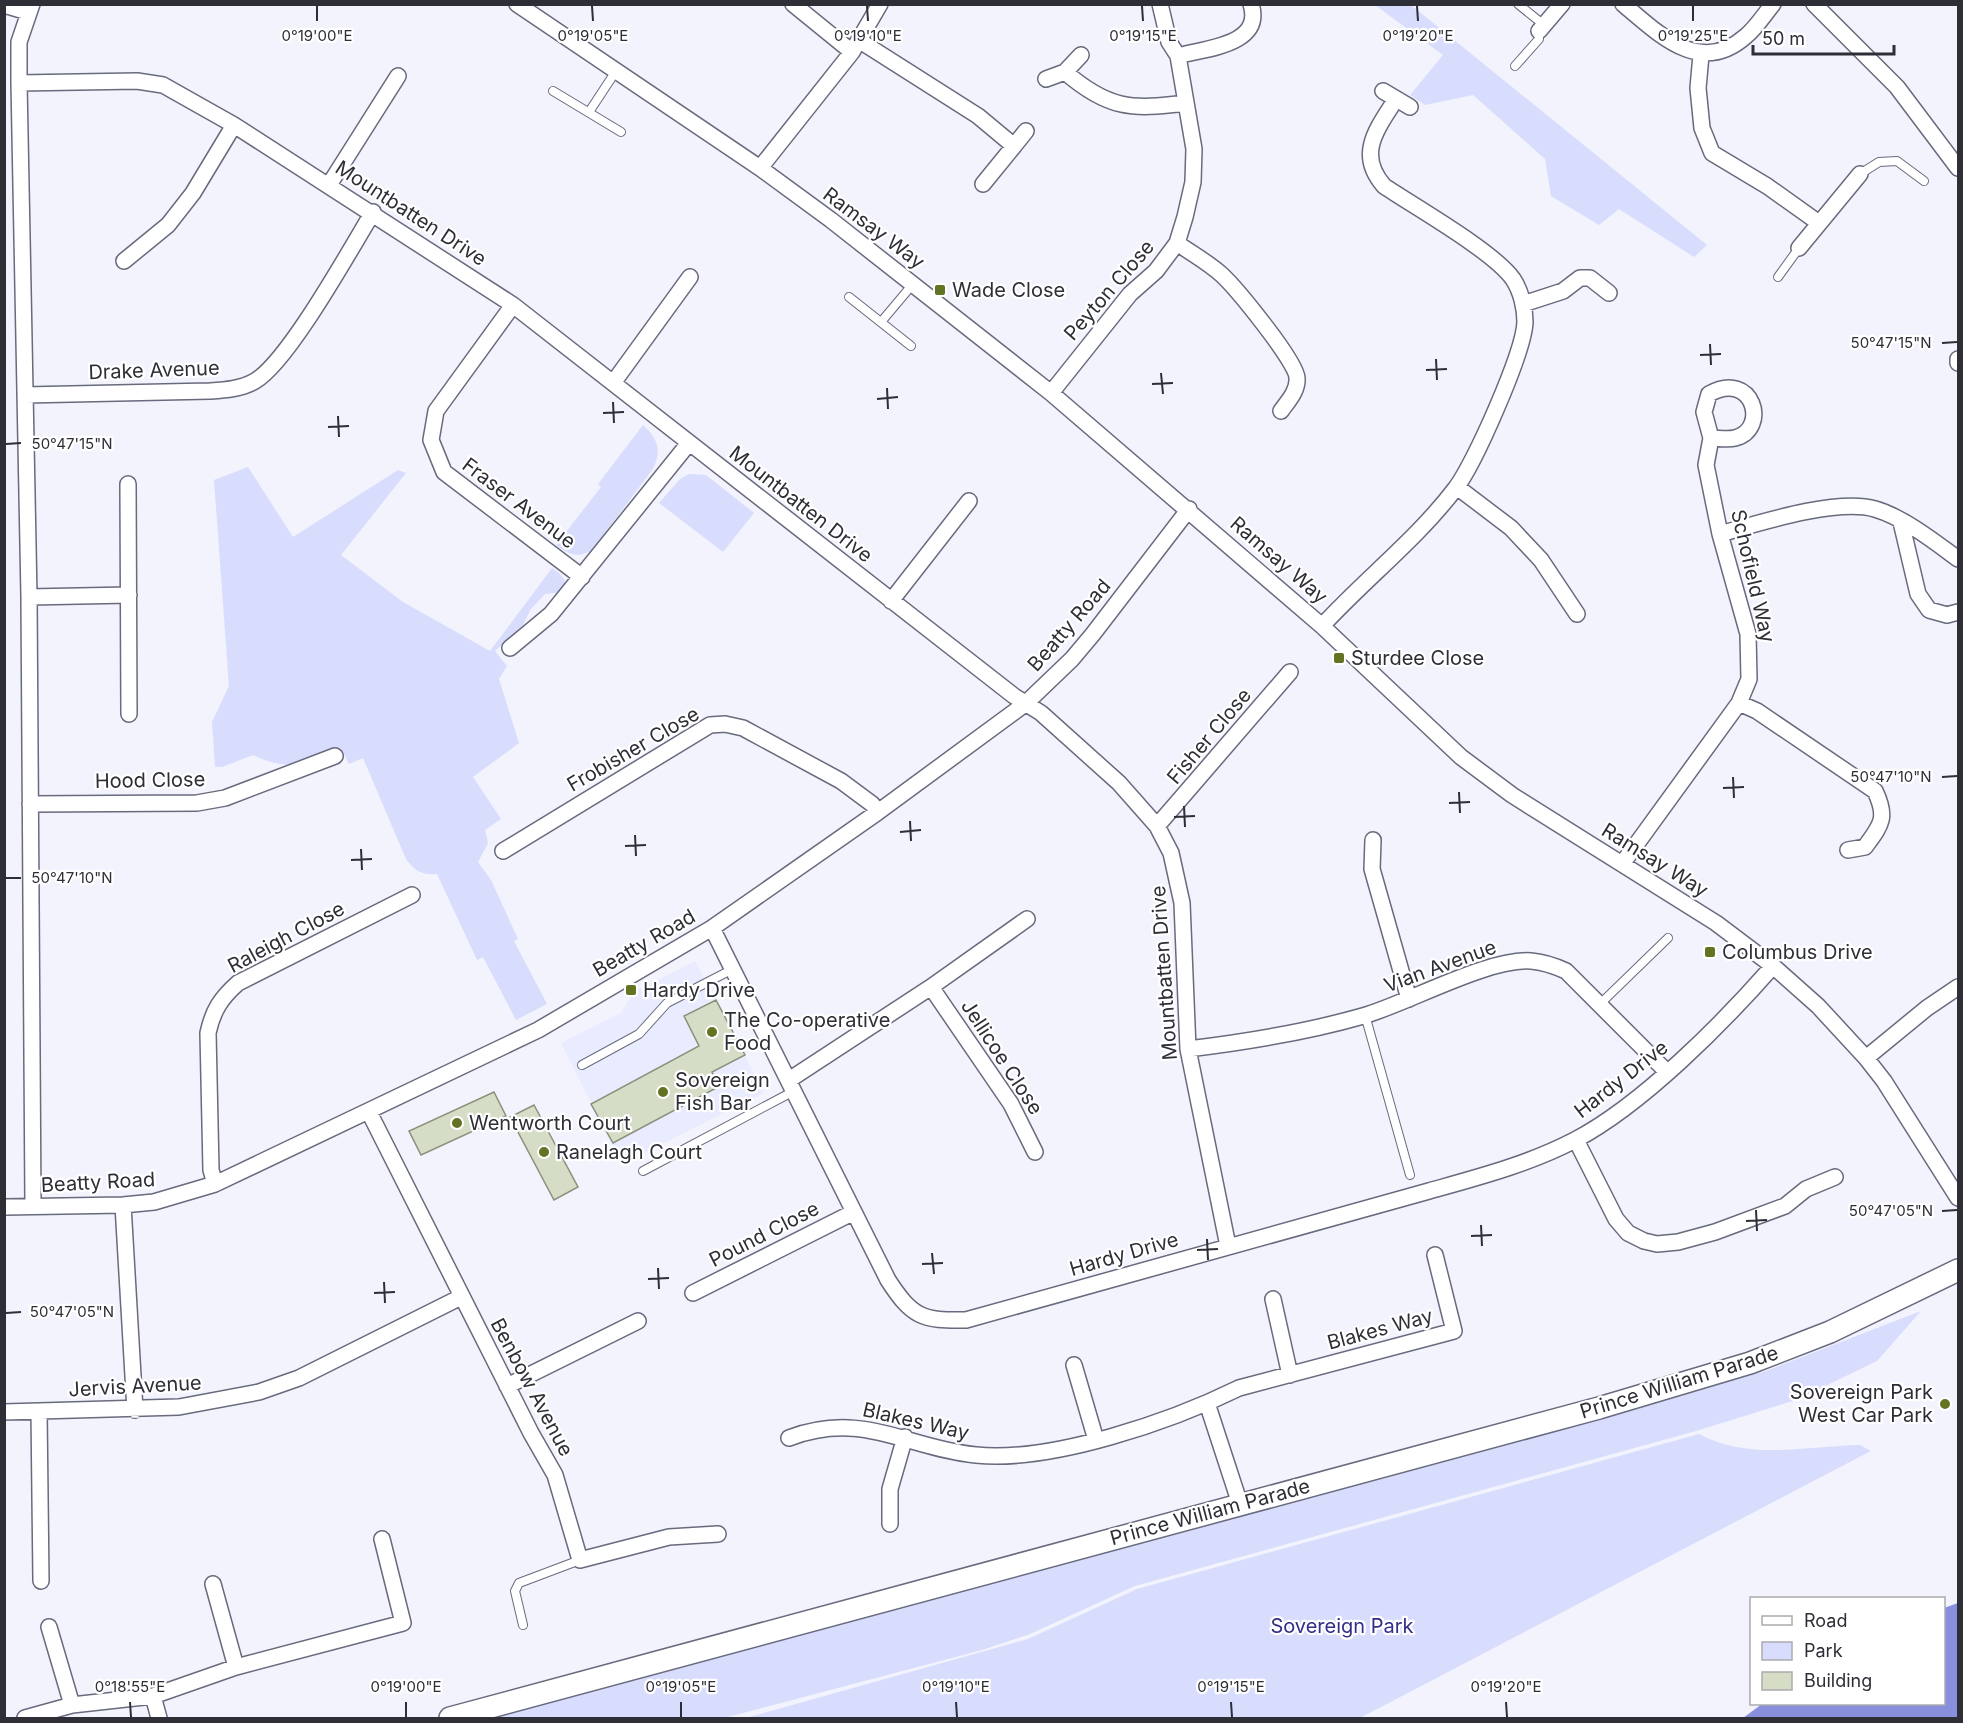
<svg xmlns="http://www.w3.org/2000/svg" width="1963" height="1723" font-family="Inter,sans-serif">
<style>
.built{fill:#e9ecfe}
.green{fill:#d8ddfe}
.water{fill:#888fdd}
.building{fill:#d6ddc7;stroke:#8a907c;stroke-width:1.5}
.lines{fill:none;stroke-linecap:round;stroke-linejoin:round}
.lane-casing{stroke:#686a7d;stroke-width:10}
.street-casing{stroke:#686a7d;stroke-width:18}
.secondary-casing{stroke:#686a7d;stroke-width:24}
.lane{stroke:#fff;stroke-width:8}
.street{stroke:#fff;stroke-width:15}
.secondary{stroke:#fff;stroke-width:21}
.ticks{fill:none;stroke:#2d2e36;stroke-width:2}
.poi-dot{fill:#627422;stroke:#fff;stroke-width:2}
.labels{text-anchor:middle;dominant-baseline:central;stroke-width:4.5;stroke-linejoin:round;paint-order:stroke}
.street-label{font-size:20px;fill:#2d2e36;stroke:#fff}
.poi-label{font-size:20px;fill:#2d2e36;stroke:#fff;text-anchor:start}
.park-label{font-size:20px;fill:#332e88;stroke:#fff}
.ticks-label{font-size:15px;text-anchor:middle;fill:#2d2e36;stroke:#fff;stroke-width:4.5;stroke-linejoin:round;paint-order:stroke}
</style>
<rect width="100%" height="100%" fill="#f2f3fc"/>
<path class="built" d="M695,961L764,1093L622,1164L561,1043L621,1013L634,992Z"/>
<path class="green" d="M1375,5H1411L1707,245L1694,257L1619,209L1599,225L1551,196L1545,159L1473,95L1425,105L1410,95L1443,55Z
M643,425C658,439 662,450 653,469L592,550C579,559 568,554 556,545L601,487L598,484Z
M248,467L293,537L398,470L406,473L341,555L403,602L490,651L552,568C562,575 569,581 563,592L545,594L531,609L523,625L495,651L507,666L499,679L519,743L473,777L501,819L485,830L488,843L478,862L491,880L518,939L514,941L547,1004L516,1020L483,957L477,960L437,874C421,875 415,871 406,859L363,758L349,764L341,748C304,762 291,773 253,755L222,767H215L212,722L229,686L214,480Z
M689,474L706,475L754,513L723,552L659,503L680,479Z
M1921,1311L1877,1361L1796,1400L1696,1431L1135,1586L1030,1634L982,1650L724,1718H486L1766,1371Z
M1699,1434C1749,1461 1806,1446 1860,1445L1871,1451L1360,1718H746L1028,1639L1137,1589Z"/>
<path class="water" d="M1958,1603V1718H1743L1762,1704H1944V1608Z"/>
<path class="building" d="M716,1000L745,1055L712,1072L720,1086L613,1143L591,1104L699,1046L684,1016Z
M494,1092L506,1116L421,1155L409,1131Z
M534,1105L578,1187L554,1200L510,1117Z"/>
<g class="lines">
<defs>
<path id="lane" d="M1518,4L1544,25
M1515,66L1539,39V31
M553,91L621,132
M589,112L616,71
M1860,174L1879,162L1897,161L1924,181
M1778,277L1799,248
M849,297L911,346
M881,322L913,284
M1600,1004L1668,938
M1365,1015L1410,1175
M582,1065L639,1034L667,1003L733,969
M643,1171L794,1091
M523,1625L515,1591L519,1583L580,1560"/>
<path id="street" d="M32,4L19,42V83L29,597L33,1206
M517,4L760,168L831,220L1051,393L1322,626L1461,757L1512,795L1716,923L1773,966L1818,1006L1866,1058L1884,1081L1958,1198
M793,4L852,52
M1623,4C1659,34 1700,77 1746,36C1756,28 1764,15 1773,4
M1814,4L1897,87L1958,168
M4,5L28,12
M1539,31L1562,4
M860,41L978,116L1014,146L983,184
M1701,55L1698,88L1702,128L1712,153L1767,186L1819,223
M1178,56C1204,48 1264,46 1251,4
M1065,72C1108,109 1131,110 1186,103
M1046,79L1065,72L1081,55
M19,83L137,81L163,85L234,125L513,305L1014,696L1041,713L1119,783L1157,826L1171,853L1182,903L1188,1049L1228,1246
M1383,91L1410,107
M1014,146L1026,131
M760,168L852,52L880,4
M329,185L398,76
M1177,243C1191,253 1209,263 1222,275C1236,288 1297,362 1297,378C1298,391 1288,401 1281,411
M1799,248L1860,174
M124,261L168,225L193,193L234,125
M1523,304L1563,291L1580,278H1590L1609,293
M513,305L436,411L431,440L444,472L582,577
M1958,359V363
M613,383L690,277
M1051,393L1130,294L1156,271L1177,243L1185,217L1193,182L1194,149L1178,56L1169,42L1160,4
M25,395L210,391C225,390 241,389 255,381C288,362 350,250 373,212
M128,484L129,714
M1457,487L1511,528L1541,560L1577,614
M1901,522L1918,594L1929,610L1947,615L1958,612
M1720,534C1759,523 1837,498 1875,509C1903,517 1935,542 1958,559
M29,597L129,595
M891,601L969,501
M1322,626C1364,580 1417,539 1455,489C1474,465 1524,352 1525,322C1525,308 1521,291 1513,279C1493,251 1415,207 1384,186C1356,154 1377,129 1396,99
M510,648L551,614L689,443
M1739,703L1757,711L1875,791C1888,818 1881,825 1865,847L1848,850
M30,804L197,803L225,798L335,756
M1157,826L1290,672
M1373,840L1372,869L1409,999
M503,851L710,725L725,724L743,728L841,781L872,804L878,812
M1622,864L1739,703L1749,679L1748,634L1720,534L1706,465L1711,438L1704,412L1709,394C1753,369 1770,429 1735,438C1728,440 1718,438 1711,438
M712,928L888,1280C912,1317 922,1321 966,1320L1429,1191C1479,1177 1529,1164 1575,1140C1642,1105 1723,1023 1773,966
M931,987L1011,1104L1035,1152
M1188,1049C1246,1042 1307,1032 1363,1016C1408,1003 1488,958 1531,961C1544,962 1555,966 1566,971L1667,1072
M1866,1058L1927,1008L1958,987
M789,1080L931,987L1027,919
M369,1112L531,1433L555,1475L580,1560L669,1537L718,1534
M1576,1140L1616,1219L1628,1233L1644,1241L1657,1244L1678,1242L1715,1232L1785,1206L1806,1189L1835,1177
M215,1184L211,1170L208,1033C213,1010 221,998 238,983L412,895
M123,1205L135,1410
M4,1207L123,1205L154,1202L215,1184L538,1030L712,928L878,812L1025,704L1072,659L1093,634L1189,509
M693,1293L854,1212
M1273,1299L1290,1375
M1074,1365L1096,1440
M507,1386L638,1321
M1207,1403L1240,1504
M39,1411L41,1581
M4,1412L179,1407L259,1392L299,1378L461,1297
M789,1438C863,1410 906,1448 976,1455C1051,1463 1172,1421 1239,1388L1454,1331L1435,1255
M890,1524V1489L905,1437
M213,1584L236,1667
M49,1627L72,1705
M153,1696L159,1718
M25,1718L72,1705L153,1696L236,1667L403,1623L382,1539"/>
<path id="secondary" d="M450,1718L1599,1408L1750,1363L1830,1332L1958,1270"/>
</defs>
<use href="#lane" class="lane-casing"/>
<use href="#street" class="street-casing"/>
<use href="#secondary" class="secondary-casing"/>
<use href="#lane" class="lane"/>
<use href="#street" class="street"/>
<use href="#secondary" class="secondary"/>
</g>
<path class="ticks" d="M317,6V21M592,6L593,21M867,6L868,21M1142,6L1143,21M1417,6L1418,21M1693,6V21M1942,343L1957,342M1710,344L1711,365M1700,355L1721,354M1436,359L1437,380M1426,370L1447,369M1161,373L1163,394M1152,384L1173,383M887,388L888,409M877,399L898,397M613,402L614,423M603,413L624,412M338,416L339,437M328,427L349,426M6,444L21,443M1733,777L1734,798M1942,777L1957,776M1723,788L1744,787M1459,792L1460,813M1449,803L1470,802M1184,806L1185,827M1174,817L1195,816M910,821L911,841M900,832L921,830M635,835L636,856M625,846L646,845M361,849L362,870M351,860L372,859M6,878H21M1756,1210L1757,1231M1942,1211L1957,1210M1746,1221L1767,1220M1481,1225L1482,1246M1471,1236L1492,1235M1207,1239L1208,1260M1197,1250L1218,1249M932,1253L934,1274M922,1264L943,1263M658,1268L659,1289M648,1279L669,1278M384,1282L385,1303M374,1293L395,1292M6,1313L21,1312M130,1702L131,1717M406,1702V1717M681,1702V1717M956,1702L957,1717M1231,1702L1232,1717M1506,1702L1507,1717"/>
<g class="poi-dot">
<rect x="934" y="284" width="12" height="12" rx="3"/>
<rect x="1333" y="652" width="12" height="12" rx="3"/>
<rect x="1704" y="946" width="12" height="12" rx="3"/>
<rect x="625" y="984" width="12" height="12" rx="3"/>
<circle cx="712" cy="1032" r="6"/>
<circle cx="663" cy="1092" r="6"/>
<circle cx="457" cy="1123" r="6"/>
<circle cx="544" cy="1152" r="6"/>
<circle cx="1945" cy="1404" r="6"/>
</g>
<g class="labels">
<g class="street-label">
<text transform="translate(411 213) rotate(33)">Mountbatten Drive</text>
<text transform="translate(874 228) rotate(37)">Ramsay Way</text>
<text transform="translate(1109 290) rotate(-49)">Peyton Close</text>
<text transform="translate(154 370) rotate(-2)">Drake Avenue</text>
<text transform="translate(519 503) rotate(37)">Fraser Avenue</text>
<text transform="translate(801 504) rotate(38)">Mountbatten Drive</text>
<text transform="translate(1279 560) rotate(41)">Ramsay Way</text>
<text transform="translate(1753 576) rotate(77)">Schofield Way</text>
<text transform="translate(1069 625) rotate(-49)">Beatty Road</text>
<text transform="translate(1209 736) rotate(-50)">Fisher Close</text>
<text transform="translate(633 749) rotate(-30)">Frobisher Close</text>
<text transform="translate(150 780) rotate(-1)">Hood Close</text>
<text transform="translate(1655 860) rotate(32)">Ramsay Way</text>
<text transform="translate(286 937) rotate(-28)">Raleigh Close</text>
<text transform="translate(644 943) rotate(-30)">Beatty Road</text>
<text transform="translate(1440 966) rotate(-20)">Vian Avenue</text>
<text transform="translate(1164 973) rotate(-94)">Mountbatten Drive</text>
<text transform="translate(1002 1057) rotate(57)">Jellicoe Close</text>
<text transform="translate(1621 1079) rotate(-38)">Hardy Drive</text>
<text transform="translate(98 1182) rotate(-3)">Beatty Road</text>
<text transform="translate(764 1234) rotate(-27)">Pound Close</text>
<text transform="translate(1124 1254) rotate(-16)">Hardy Drive</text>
<text transform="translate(1380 1329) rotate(-15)">Blakes Way</text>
<text transform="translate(1679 1382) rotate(-17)">Prince William Parade</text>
<text transform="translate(135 1386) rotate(-3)">Jervis Avenue</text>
<text transform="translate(532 1387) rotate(62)">Benbow Avenue</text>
<text transform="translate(916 1421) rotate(13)">Blakes Way</text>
<text transform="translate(1210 1512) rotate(-15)">Prince William Parade</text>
</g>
<g class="poi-label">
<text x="952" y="290">Wade Close</text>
<text x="1351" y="658">Sturdee Close</text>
<text x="1722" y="952">Columbus Drive</text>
<text x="643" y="990">Hardy Drive</text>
<text x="724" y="1020">The Co-operative<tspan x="724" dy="23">Food</tspan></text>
<text x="675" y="1080">Sovereign<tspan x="675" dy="23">Fish Bar</tspan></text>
<text x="469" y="1123">Wentworth Court</text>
<text x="556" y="1152">Ranelagh Court</text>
<text x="1933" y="1392" text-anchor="end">Sovereign Park<tspan x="1933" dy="23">West Car Park</tspan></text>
</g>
<g class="park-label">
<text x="1342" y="1626">Sovereign Park</text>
</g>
</g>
<g class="ticks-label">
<text x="317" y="41">0°19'00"E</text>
<text x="593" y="41">0°19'05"E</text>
<text x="868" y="41">0°19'10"E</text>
<text x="1143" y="41">0°19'15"E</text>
<text x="1418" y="41">0°19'20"E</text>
<text x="1693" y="41">0°19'25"E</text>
<text x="1891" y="348">50°47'15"N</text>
<text x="72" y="449">50°47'15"N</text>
<text x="1891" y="782">50°47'10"N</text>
<text x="72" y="883">50°47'10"N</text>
<text x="1891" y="1216">50°47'05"N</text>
<text x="72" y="1317">50°47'05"N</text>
<text x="130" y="1692">0°18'55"E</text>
<text x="406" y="1692">0°19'00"E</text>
<text x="681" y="1692">0°19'05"E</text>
<text x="956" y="1692">0°19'10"E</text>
<text x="1231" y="1692">0°19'15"E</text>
<text x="1506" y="1692">0°19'20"E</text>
</g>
<rect width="1963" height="1723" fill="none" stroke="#2d2e36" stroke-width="12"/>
<rect x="1750" y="1597" width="195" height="108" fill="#ffffff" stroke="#ababaf" stroke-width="1.5"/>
<rect x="1762" y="1616" width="30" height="9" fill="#ffffff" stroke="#ababaf" stroke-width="1.5"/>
<text x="1804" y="1627" font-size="18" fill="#2d2e36">Road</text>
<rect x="1762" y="1642" width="30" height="18" fill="#d8ddfe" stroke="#ababaf" stroke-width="1.5"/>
<text x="1804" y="1657" font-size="18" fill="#2d2e36">Park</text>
<rect x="1762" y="1672" width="30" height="18" fill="#d6ddc7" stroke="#ababaf" stroke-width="1.5"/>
<text x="1804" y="1687" font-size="18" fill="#2d2e36">Building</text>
<path d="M1753 45v9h141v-9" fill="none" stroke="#2d2e36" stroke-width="3"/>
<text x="1762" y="45" font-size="18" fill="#2d2e36" stroke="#ffffff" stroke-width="4.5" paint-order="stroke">50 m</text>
</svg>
